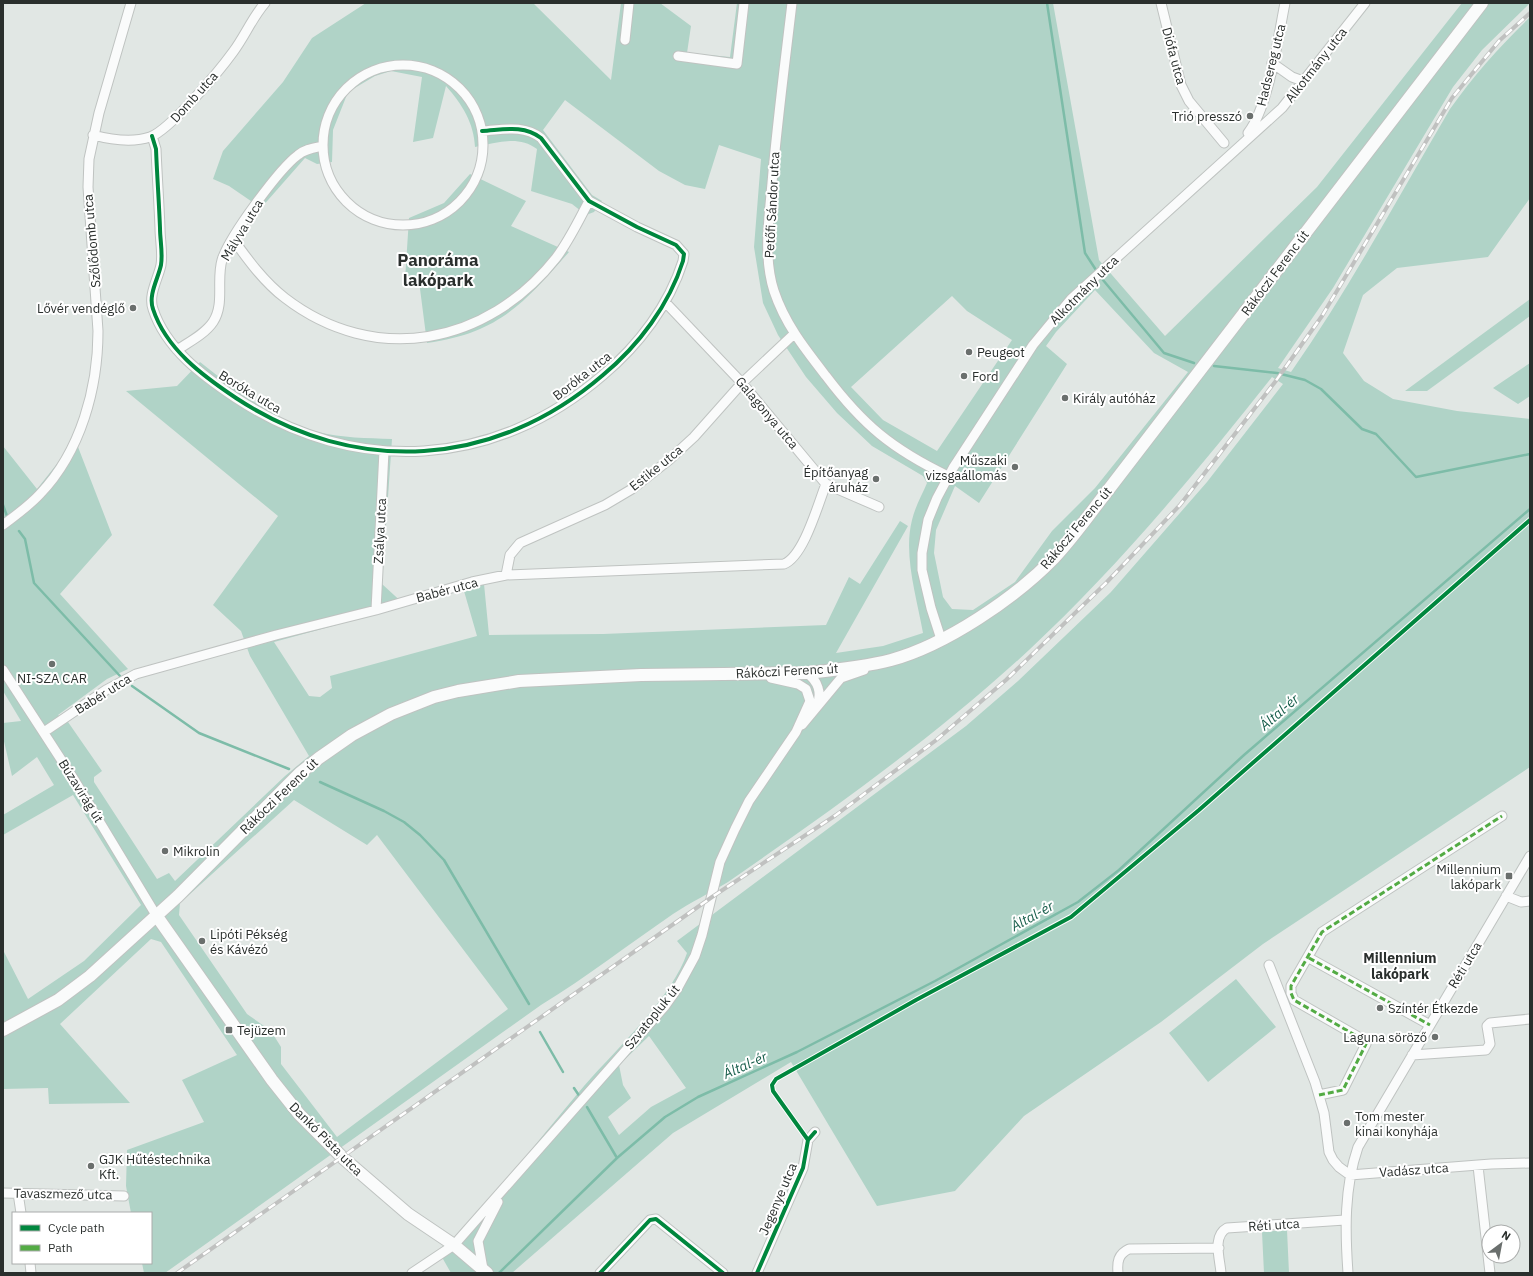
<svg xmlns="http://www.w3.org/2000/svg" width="1533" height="1276" font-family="'IBM Plex Sans',sans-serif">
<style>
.green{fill:#b0d3c7;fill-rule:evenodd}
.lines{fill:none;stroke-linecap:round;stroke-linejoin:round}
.stream{stroke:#7dbca8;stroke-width:2.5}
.street-casing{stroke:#bfc3c1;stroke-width:11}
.secondary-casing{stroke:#bfc3c1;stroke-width:14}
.street{stroke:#fafbfb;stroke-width:9}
.secondary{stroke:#fafbfb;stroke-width:12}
.rail-casing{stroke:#c0c1c0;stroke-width:4}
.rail{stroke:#fff;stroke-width:2.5;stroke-dasharray:8;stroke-linecap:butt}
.quiet{stroke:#53ab44;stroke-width:3;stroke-dasharray:6 3;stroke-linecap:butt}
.cycleway-casing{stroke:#fff;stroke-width:6}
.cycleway{stroke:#00873e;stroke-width:4}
.poi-dot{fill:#6a6f6d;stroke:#fff;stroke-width:1.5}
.labels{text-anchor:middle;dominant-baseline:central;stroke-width:4;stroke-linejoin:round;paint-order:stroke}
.street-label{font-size:13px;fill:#2a2f2d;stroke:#fff}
.poi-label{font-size:13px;fill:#2a2f2d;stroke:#fff;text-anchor:start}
.water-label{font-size:14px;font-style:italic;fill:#185e4b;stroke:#fff}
.neighbourhood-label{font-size:14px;font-weight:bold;fill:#2a2f2d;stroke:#fff}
.district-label{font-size:17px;font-weight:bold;fill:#2a2f2d;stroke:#fff}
</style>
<rect width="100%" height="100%" fill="#e1e7e4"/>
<path class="green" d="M366,3H533L611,80L621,3H660L691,26L687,53L730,57L737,3H1053L1099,260L1165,336L1317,187L1462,3H1530L1482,50L1453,87L1333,288L1278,368L1291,372C1350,288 1398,197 1450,109C1474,75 1500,46 1530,17V198L1488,257L1397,268L1363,295L1343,353L1364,381L1393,399L1457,411L1530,419V767L1263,944L1161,1022L1024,1116L955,1191L877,1206L791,1062L673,1133L512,1273H451L439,1252L457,1241C500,1189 541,1137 584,1086C616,1049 672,998 687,953L677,941L966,726L1018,681L1111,592L1207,482L1283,384L1272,377C1196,473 1118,567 1029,650C936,736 832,810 728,882C710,893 691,902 673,914C629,944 587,977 541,1005L165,1273H144L142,1263H151V1213H131L126,1186L127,1150L204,1122L182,1080L237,1055L161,942L151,939L60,1024L130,1103L49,1104L48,1088L3,1089V950L28,999L84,961L141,905L73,795L3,835V815L54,785L37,757L12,776L3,737V723L21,721L3,691V446L37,489L64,455L73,434L112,535L60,594L128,669L107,679L58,715L68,722L102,771L94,777V782L157,879L169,873L175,881L285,776L309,756L250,656L241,631L213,605L278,516L126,391L177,386L200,362C236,391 273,419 318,432C342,438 367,438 392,439L382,584L406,606L274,642L309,696L320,697L332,688L330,676L477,636L464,591L484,584L489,635L603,634L826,625L849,577L860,584L900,521L908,526L836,653L883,646L923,633C917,598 903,555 912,520C915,507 922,495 927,483L923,476L872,446L837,413L806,377L778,335L763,303L754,247L761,159L719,145L705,189L685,185L659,171L565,100L543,130L592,195L602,201L594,212L586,215L572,204L531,191L537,149C518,135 497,143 475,147C474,123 462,104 446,86L433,138L413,142L422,77L391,71L375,76L348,92L333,130L332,162L317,164L305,158L261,208L229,186L213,179L223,151L283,82L312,38ZM1095,290L1154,353L1188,372L1095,488L1052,531L1015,582L973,610L952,609L943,597L934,553L936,530L955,486L979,503L1067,364L1046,346L1056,332ZM952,296L967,311L1012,340L937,451L883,420L851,387ZM294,800L367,845L377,835L508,1009L337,1137L281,1064V1047L271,1031L247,1014L179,915L180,903ZM649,1036L686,1088L651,1107L619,1135L608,1117L631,1098L623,1085L619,1065Z
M470,174L526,201L511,226L569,252C523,304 499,333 427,343L419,281L405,280L409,218L444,203Z
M1530,299V316L1427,391H1405Z
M1530,363V396L1518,404L1493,388Z
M1236,979L1276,1027L1208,1082L1169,1033Z
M1287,1230L1289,1273H1264L1262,1232Z"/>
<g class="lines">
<path class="stream" d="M1047,3L1085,253L1096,270
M1103,280L1164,353L1194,363
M1214,366L1277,373L1305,380L1321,389L1362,429L1376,434L1416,477L1530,454
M3,505L7,516
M19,531L25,539L34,583L120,676
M132,686L199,733L289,769
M320,782L384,811L404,822L420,835L444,860L529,1004
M540,1032L563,1072
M574,1088L580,1097
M587,1107L617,1158
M499,1273L617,1158L665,1117L698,1097L797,1052L935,981L1078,902L1119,870L1244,755L1530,509"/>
<defs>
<path id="street" d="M792,3C785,63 777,123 772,183C769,218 763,257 774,291C785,324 805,349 826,376C863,425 892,449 948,476
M1161,3L1181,85L1189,101L1224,143
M625,40L629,3
M678,56L737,64L744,3
M1272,63L1292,77L1303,81
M323 145a80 80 0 1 1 160 0a80 80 0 1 1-160 0Z
M1248,133C1269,106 1278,38 1285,3
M93,135C112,140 132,143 150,137C170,130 220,70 233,52C245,36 252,18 265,3
M152,136L156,149C157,175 159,202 160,228C160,240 163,253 161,265C158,279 148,295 153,309C166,349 203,376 236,398C356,477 495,468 603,375C639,345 669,305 683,261L684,254L676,245L637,227L589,201L541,138C523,124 502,130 482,131
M233,239C248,260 264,282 285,298C375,367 487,345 556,258C569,241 579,220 589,201
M665,302L742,383L826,484L879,507
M177,350C189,342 205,334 213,322C225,304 216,280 222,260C229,237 279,169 298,155C305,149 314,148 323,146
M3,525C16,515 29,506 40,494C81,451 98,388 98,331L88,187L89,159L99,113L131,3
M506,575L510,555L520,543L605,505L632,489L669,460L694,437L742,383L794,334
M376,610L384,451
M941,639L931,608L922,570V553L928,520L937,498L953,468L1033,345L1071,299L1282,108L1365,3
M3,670L75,781L156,915
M807,673C818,681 822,693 817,705
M802,725L841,678L864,670
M44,732L106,690L136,674L276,635L376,610L472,582L506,575L784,564C804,556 818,504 826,484
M1506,896L1521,902L1530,901
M1309,958L1430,1025
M1269,965L1315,1082L1324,1113L1329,1152L1333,1160L1339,1167L1350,1175L1491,1164L1530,1163
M1412,1055L1486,1050L1490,1044L1487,1026L1490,1023L1530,1019
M1319,1095L1343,1090L1366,1044L1362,1039L1294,1000L1291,993V986L1322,932L1502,816
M1478,1166L1490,1273
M3,1193L124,1196
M18,1193L21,1213
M30,1263L31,1273
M483,1269L478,1241L498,1202
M412,1273L454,1245L665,1006L677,989L695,956L702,935L720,862L735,829L749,801L796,732L810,701L806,689L798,684L771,678
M600,1273L650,1220L656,1219L723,1273
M757,1273L803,1168L808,1140L815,1132
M1118,1273C1117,1262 1118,1254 1129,1249L1219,1248
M1221,1273C1220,1259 1212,1236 1227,1228L1345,1220
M1348,1273C1345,1231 1344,1188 1358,1147L1530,856"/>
<path id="secondary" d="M156,915L272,1080L299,1114L343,1158L408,1214L454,1245L487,1273
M3,1030L58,1000L90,976L178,896L300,773L319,758L352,735L391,714L434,697L458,691L519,681L641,675L807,673C835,670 864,667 891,660C946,645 1015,598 1054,558C1074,537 1091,512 1109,489L1482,3"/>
</defs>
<use href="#street" class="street-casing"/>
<use href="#secondary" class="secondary-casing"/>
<use href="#street" class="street"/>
<use href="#secondary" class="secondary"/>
<defs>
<path id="rail" d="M177,1273L712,897L836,815L935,741L1006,680L1106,583L1180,505L1275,382L1322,316L1452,98L1499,41L1530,13"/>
</defs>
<use href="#rail" class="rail-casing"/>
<use href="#rail" class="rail"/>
<path class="quiet" d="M1309,958L1430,1025
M1319,1095L1343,1090L1366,1044L1362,1039L1294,1000L1291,993V986L1322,932L1502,816"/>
<defs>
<path id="cycleway" d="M152,136L156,149C157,175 159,202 160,228C160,240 163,253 161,265C158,279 148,295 153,309C166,349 203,376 236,398C356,477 495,468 603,375C639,345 669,305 683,261L684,254L676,245L637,227L589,201L541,138C523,124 502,130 482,131
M808,1140L773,1091L772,1085L776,1079L916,1000L1071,917L1199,810L1530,520
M600,1273L650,1220L656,1219L723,1273
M757,1273L803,1168L808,1140L815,1132"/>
</defs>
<use href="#cycleway" class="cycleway-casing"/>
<use href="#cycleway" class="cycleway"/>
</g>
<g class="poi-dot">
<circle cx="1250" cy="116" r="4"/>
<circle cx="133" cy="308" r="4"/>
<circle cx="969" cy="352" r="4"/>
<circle cx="964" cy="376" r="4"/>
<circle cx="1065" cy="398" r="4"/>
<circle cx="1015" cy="467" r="4"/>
<circle cx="876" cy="479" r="4"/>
<circle cx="52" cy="664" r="4"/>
<circle cx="165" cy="851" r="4"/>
<rect x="1505" y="872" width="8" height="8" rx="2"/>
<circle cx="202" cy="941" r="4"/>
<circle cx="1380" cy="1008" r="4"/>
<rect x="225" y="1026" width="8" height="8" rx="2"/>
<circle cx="1435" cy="1037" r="4"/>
<circle cx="1347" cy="1123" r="4"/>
<circle cx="91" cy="1166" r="4"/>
</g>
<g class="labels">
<g class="street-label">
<text transform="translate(1174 56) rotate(75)">Diófa utca</text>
<text transform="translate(1271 65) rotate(-76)">Hadsereg utca</text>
<text transform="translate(1316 65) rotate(-52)">Alkotmány utca</text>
<text transform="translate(194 97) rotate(-48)">Domb utca</text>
<text transform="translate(772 205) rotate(-87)">Petőfi Sándor utca</text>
<text transform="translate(242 230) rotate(-59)">Mályva utca</text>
<text transform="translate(92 241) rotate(-95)">Szőlődomb utca</text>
<text transform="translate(1275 273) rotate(-53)">Rákóczi Ferenc út</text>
<text transform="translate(1084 290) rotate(-45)">Alkotmány utca</text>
<text transform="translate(582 376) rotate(-38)">Boróka utca</text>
<text transform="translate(250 392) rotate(31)">Boróka utca</text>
<text transform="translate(767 413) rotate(50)">Galagonya utca</text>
<text transform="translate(656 468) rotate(-39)">Estike utca</text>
<text transform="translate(1076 528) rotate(-50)">Rákóczi Ferenc út</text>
<text transform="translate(380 531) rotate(-87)">Zsálya utca</text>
<text transform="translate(447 590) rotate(-15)">Babér utca</text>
<text transform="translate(787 671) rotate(-3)">Rákóczi Ferenc út</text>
<text transform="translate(103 694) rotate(-32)">Babér utca</text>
<text transform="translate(81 791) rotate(58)">Búzavirág út</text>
<text transform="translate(279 796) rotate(-44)">Rákóczi Ferenc út</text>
<text transform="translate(1465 965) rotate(-59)">Réti utca</text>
<text transform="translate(652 1017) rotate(-51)">Szvatopluk út</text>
<text transform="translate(326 1139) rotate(45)">Dankó Pista utca</text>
<text transform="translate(1414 1170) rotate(-4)">Vadász utca</text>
<text transform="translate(63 1194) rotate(1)">Tavaszmező utca</text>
<text transform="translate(778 1199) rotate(-67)">Jegenye utca</text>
<text transform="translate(1274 1225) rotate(-4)">Réti utca</text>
</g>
<g class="poi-label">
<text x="1242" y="116" text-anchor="end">Trió presszó</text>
<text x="125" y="308" text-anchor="end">Lővér vendéglő</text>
<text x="977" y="352">Peugeot</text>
<text x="972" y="376">Ford</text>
<text x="1073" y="398">Király autóház</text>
<text x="1007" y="460" text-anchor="end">Műszaki<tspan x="1007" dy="15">vizsgaállomás</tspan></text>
<text x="868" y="472" text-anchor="end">Építőanyag<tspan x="868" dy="15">áruház</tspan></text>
<text x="52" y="678" text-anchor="middle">NI-SZA CAR</text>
<text x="173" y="851">Mikrolin</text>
<text x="1501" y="869" text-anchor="end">Millennium<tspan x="1501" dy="15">lakópark</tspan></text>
<text x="210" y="934">Lipóti Pékség<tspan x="210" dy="15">és Kávézó</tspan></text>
<text x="1388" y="1008">Színtér Étkezde</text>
<text x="237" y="1030">Tejüzem</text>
<text x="1427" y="1037" text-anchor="end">Laguna söröző</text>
<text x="1355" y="1116">Tom mester<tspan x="1355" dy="15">kinai konyhája</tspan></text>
<text x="99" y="1159">GJK Hűtéstechnika<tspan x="99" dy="15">Kft.</tspan></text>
</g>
<g class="water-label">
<text transform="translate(1279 712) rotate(-41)">Által-ér</text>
<text transform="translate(1032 916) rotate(-29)">Által-ér</text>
<text transform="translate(745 1065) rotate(-24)">Által-ér</text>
</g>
<g class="neighbourhood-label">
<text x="1400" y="958">Millennium<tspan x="1400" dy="16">lakópark</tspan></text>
</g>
<g class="district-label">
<text x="438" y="260">Panoráma<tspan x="438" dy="20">lakópark</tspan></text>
</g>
</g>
<rect width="1533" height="1276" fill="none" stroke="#2a2f2d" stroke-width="8"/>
<rect x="12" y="1212" width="140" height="52" fill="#ffffff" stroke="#aaacab"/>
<rect x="20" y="1225" width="20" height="6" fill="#00873e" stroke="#aaacab"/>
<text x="48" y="1232" font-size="12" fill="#2a2f2d">Cycle path</text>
<rect x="20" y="1245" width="20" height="6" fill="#53ab44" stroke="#aaacab"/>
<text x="48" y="1252" font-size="12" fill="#2a2f2d">Path</text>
<g transform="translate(1501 1244) rotate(32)"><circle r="19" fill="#ffffff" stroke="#aaacab"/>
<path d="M0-3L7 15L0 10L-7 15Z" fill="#6a6f6d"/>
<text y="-6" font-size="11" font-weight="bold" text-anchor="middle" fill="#2a2f2d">N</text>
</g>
</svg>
